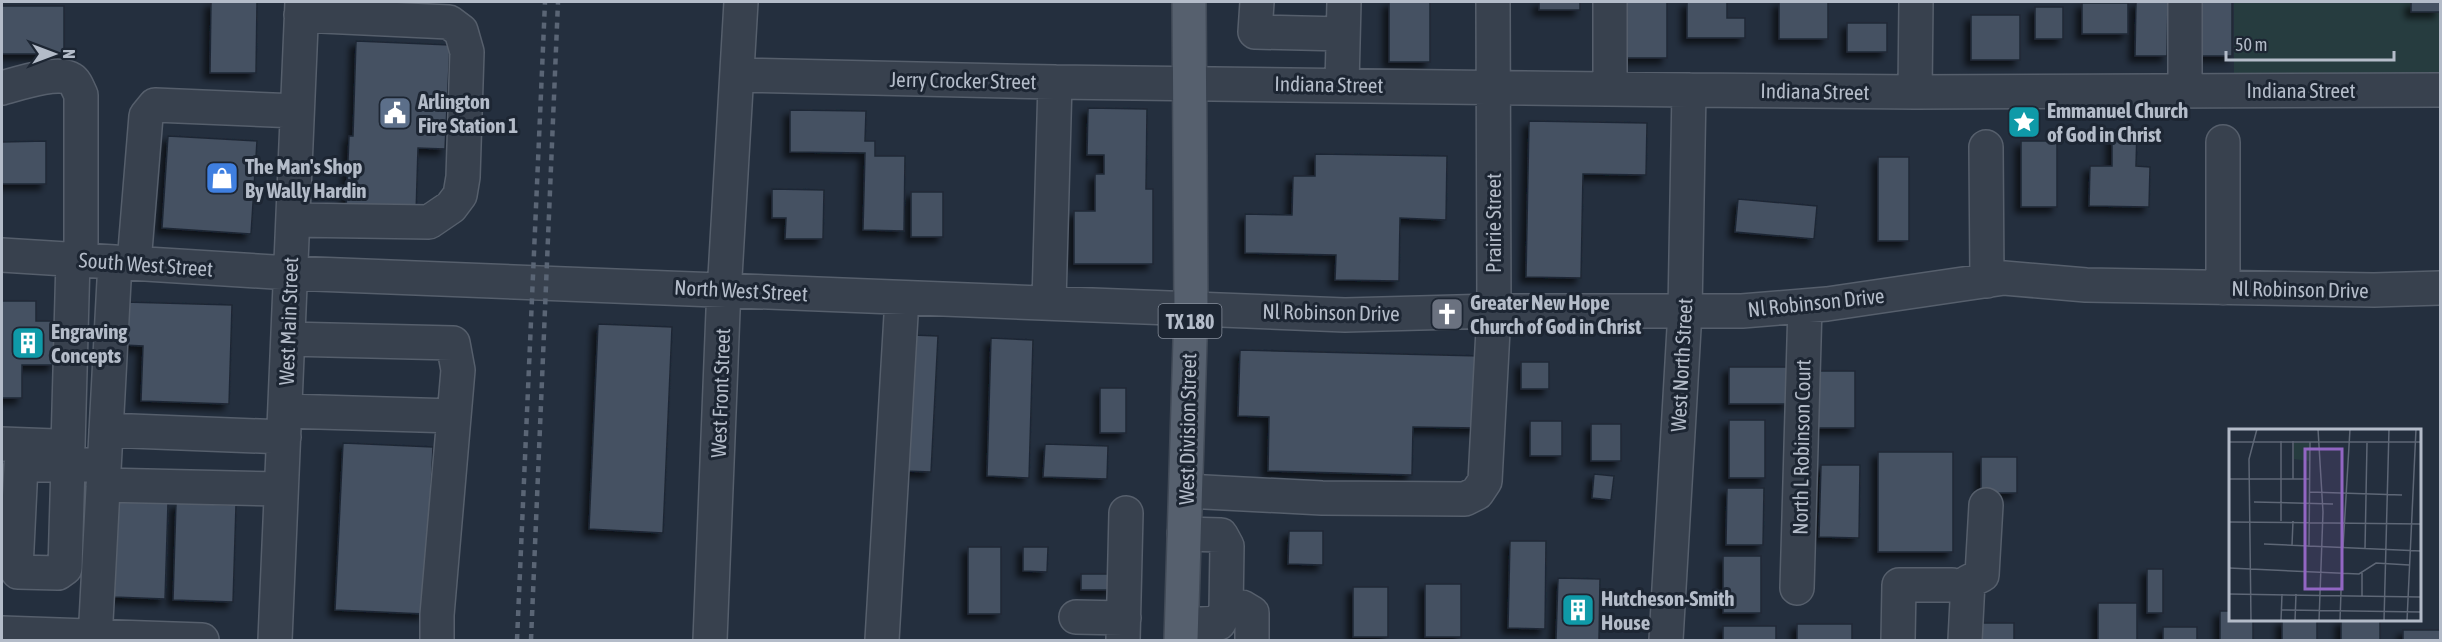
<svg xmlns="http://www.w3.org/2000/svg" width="2442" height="642" font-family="'Asap Condensed',sans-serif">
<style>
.green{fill:#263c3f}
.building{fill:#455162;stroke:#1f2835;stroke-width:1.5;filter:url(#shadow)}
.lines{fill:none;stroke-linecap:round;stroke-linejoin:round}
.minor-casing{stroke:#565f6c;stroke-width:36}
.major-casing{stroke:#414a57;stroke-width:36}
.minor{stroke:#38414e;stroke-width:33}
.major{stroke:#56606e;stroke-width:33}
.rail{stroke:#5a6575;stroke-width:4.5;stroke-dasharray:6 6;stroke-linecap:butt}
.labels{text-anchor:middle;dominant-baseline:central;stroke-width:6;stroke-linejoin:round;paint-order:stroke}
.shield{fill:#1d2633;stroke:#878f9c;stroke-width:1.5}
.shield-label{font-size:20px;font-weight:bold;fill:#b4bcc9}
.street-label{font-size:21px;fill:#b4bcc9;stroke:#1d2633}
.poi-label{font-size:21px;font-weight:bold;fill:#b4bcc9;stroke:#1d2633;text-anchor:start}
.inset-road{fill:none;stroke:#5e6776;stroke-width:1.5}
.view{fill:#9266c3;fill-opacity:0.15;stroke:#9266c3;stroke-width:3}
.inset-edge{fill:none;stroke:#b4bcc9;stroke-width:3}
</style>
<defs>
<filter id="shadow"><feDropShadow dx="-5.5" dy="5.5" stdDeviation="3" flood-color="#0009"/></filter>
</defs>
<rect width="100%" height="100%" fill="#242f3e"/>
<path class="green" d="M2234,2H2440V79L2234,78Z"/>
<path class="building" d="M211,2H257L256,73H210Z
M1389,2H1430V62H1389Z
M1539,2H1580V10H1539Z
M1625,2H1667V58H1625Z
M1687,2H1727V18H1745V38H1687Z
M1779,2H1828V39H1779Z
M2136,2H2168L2167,56H2135Z
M2199,2H2232V56H2199Z
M2411,2H2440V12H2411Z
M2082,3H2128V34H2082Z
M2,6H64V54H2Z
M2035,7H2063V39H2035Z
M1971,15H2020V60H1971Z
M1847,23H1887V52H1847Z
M356,41L450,45L445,149L418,148L416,214L346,211L349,136H353Z
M1088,108L1147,109L1146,189H1153V264H1074V211H1095V174H1104V155H1087Z
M790,110L866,111L865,141H875V156H905L904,231L863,230L865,153L790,152Z
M1529,121L1647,123L1646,175L1583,174L1581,278L1526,277Z
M2112,130H2137L2136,166L2150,167L2149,207L2089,206L2090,166H2112Z
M168,136L257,141L251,234L162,228Z
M46,141V184H2V142Z
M2021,141H2057V207H2021Z
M1315,154L1447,156L1446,220L1400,218L1399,281L1335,280L1336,255L1245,253V214L1292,215L1293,176H1315Z
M1878,157H1909V241H1878Z
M772,189L824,190L823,239H785L786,218H772Z
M911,192H943V237H911Z
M1738,199L1817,206L1814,239L1735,232Z
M2,301H36V321H55L54,365H22V398H2Z
M125,302L232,305L229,404L141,401L143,346L124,345Z
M598,324L672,327L663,533L589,529Z
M912,335L938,336L931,472L905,471Z
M991,338L1033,340L1029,478L987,476Z
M1240,350L1480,356L1478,428L1413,427L1412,475L1268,471L1269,417L1238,416Z
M1521,362H1549V389H1521Z
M1729,367H1788V404H1729Z
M1817,371H1855V428H1817Z
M1100,388H1126V433H1100Z
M1729,420H1765V478H1729Z
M1530,421H1562V456H1530Z
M1591,424H1621V461H1591Z
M343,443L433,447L425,614L335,610Z
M1045,444L1108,446L1107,479L1043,477Z
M1878,452H1953V552H1878Z
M1981,457H2017V493H1981Z
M1821,465H1860L1859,538L1819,537Z
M1594,474L1614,476L1611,500L1592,498Z
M1727,488H1764L1763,545H1726Z
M117,501L168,503L165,599L114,597Z
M176,503L236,505L233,602L173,600Z
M1289,531H1323V565L1288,564Z
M1510,541H1546L1545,629L1508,628Z
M968,547H1001V614H968Z
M1023,547H1048L1047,572L1023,571Z
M1723,556H1761V613H1723Z
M2147,569H2163V613H2147Z
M1081,574H1113V590H1081Z
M1558,578L1600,579L1599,640H1556Z
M1425,584H1461V637H1425Z
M1353,587H1388V637H1353Z
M2098,603H2137V640H2098Z
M2220,611H2230V620H2253V640H2220Z
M2282,620H2317V640H2282Z
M2341,620H2380V640H2341Z
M1977,623H2014V640H1977Z
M1797,624H1852V640H1797Z
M1723,626H1776V640H1723Z
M2163,627H2197V640H2163Z
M2403,630H2440V640H2403Z"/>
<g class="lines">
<defs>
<path id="minor" d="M1257,2L1255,32L1343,34
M1610,2V88
M2185,2V91
M737,75L1055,82L1689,90L1915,92L2440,90
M1342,84L1344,2
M2,88C17,84 59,70 71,79C76,82 78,89 81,95V259
M1915,92L1916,2
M2223,142V288
M1986,147L1987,281
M293,220L429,222L451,207L460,195L463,177L467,52L461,31L449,22L301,15
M2,255L290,273L1345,315L1494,311H1742L1827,304L2004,278L2086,285L2374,290L2440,288
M134,263L146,116L155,105L297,111
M1049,302L1055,82
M288,339L453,343L458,370L437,615V640
M285,411L454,416
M106,430L284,437
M2,444L55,446
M68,446L73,259
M68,465L65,568L58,573L18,572L16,569L21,465H104
M103,485L281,489
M1186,491L1322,498L1465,499L1477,493L1485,481L1494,311L1493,2
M1797,588L1805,306
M1226,610L1242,607L1252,613V640
M1076,617L1124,618
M1182,625L1219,623L1226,610L1227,546L1221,535L1184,534
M2,633L202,640
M95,640L115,262
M275,640L302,2
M710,640L723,311L741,2
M882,640L902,298
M1123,640L1126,513
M1666,640L1685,311L1689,90
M1898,640L1899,585H1952
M1965,640L1968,582L1982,575L1986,505"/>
<path id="major" d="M1181,640L1191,308L1189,2"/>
</defs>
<use href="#minor" class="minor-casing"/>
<use href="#major" class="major-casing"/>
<use href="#minor" class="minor"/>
<use href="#major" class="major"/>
<path class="rail" d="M517,640L545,2
M531,640L558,2"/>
</g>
<defs>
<symbol id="civic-square" viewBox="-11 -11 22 22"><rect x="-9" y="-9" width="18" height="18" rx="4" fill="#5c6f8a" stroke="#1d2633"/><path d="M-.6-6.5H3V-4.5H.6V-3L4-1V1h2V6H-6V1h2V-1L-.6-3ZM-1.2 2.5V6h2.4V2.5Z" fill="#fff"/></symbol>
<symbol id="sight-square" viewBox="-11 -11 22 22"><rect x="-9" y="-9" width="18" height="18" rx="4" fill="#0f9aa8" stroke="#1d2633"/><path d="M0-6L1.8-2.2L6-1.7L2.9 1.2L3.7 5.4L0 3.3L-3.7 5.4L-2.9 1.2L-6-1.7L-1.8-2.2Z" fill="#fff"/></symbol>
<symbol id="shop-square" viewBox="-11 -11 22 22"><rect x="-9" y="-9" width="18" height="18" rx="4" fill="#3f7fe0" stroke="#1d2633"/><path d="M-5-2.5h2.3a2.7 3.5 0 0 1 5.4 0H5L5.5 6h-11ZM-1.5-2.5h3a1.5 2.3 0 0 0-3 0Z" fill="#fff"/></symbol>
<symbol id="church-square" viewBox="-11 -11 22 22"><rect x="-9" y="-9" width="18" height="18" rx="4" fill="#6b7280" stroke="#1d2633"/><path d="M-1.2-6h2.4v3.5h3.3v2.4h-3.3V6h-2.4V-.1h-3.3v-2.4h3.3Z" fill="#fff"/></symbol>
<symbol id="building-square" viewBox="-11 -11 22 22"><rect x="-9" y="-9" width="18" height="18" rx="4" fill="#0f9aa8" stroke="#1d2633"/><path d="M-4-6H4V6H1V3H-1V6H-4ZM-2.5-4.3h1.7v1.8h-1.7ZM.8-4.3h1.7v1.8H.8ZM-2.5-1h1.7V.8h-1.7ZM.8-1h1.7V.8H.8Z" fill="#fff"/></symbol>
</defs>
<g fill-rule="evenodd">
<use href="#civic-square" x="376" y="94" width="38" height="38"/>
<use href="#sight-square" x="2005" y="103" width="38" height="38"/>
<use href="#shop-square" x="203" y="159" width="38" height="38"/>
<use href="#church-square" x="1428" y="295" width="38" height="38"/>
<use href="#building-square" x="9" y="324" width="38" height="38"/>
<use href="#building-square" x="1559" y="591" width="38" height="38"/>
</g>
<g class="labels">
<rect class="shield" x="1158.5" y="304" width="63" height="34" rx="4.5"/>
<g class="shield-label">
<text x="1190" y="321">TX 180</text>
</g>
<g class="street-label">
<text transform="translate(963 80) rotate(1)">Jerry Crocker Street</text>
<text transform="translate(1329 84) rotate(1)">Indiana Street</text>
<text x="2301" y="90">Indiana Street</text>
<text transform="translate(1815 91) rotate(1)">Indiana Street</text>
<text transform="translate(1493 223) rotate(-90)">Prairie Street</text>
<text transform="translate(146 264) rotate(4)">South West Street</text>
<text transform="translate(2300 289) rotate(1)">Nl Robinson Drive</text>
<text transform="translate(741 290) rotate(3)">North West Street</text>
<text transform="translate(1816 302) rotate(-6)">Nl Robinson Drive</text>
<text transform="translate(1331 312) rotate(1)">Nl Robinson Drive</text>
<text transform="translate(288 321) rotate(-88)">West Main Street</text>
<text transform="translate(1681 365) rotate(-87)">West North Street</text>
<text transform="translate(720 393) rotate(-88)">West Front Street</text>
<text transform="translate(1187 429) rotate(-89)">West Division Street</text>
<text transform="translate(1801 447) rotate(-89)">North L Robinson Court</text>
</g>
<g class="poi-label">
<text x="418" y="101">Arlington<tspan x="418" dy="24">Fire Station 1</tspan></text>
<text x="2047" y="110">Emmanuel Church<tspan x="2047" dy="24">of God in Christ</tspan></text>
<text x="245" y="166">The Man's Shop<tspan x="245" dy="24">By Wally Hardin</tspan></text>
<text x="1470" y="302">Greater New Hope<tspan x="1470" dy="24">Church of God in Christ</tspan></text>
<text x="51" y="331">Engraving<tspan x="51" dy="24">Concepts</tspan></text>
<text x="1601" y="598">Hutcheson-Smith<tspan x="1601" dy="24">House</tspan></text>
</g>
</g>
<g transform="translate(2229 429)">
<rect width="192" height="192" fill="#242f3e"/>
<path d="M65,14H80V32L65,30Z" fill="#263c3f"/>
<path class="inset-road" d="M89,0L94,83L90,192M0,13H192M0,50H81M64,50V12M81,63L173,66M25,73L104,75M52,92V12M0,93L192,95M35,115L192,122M63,116L64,92M80,118L81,13M114,119L121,0M136,120L138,14M0,139L130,145L147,134L180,136M133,144V168M0,165L192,168M52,181L192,183M22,192L20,30L28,0M52,192L53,165M66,192L67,165M111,192L113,133M155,192L160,0M178,192L187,0"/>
<path class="view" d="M76,20H113V160H76Z"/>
<rect width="192" height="192" class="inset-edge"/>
</g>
<rect width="2442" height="642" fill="none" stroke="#b4bcc9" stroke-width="6"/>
<g transform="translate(54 54) rotate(90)" stroke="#1d2633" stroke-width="4.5" paint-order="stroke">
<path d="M0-4.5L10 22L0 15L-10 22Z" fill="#b4bcc9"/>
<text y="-9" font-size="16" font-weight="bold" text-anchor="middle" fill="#b4bcc9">N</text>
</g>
<path d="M2226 51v9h168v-9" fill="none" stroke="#b4bcc9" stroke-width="3"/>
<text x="2235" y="51" font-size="18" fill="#b4bcc9" stroke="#1d2633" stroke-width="4.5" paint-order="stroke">50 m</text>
</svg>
